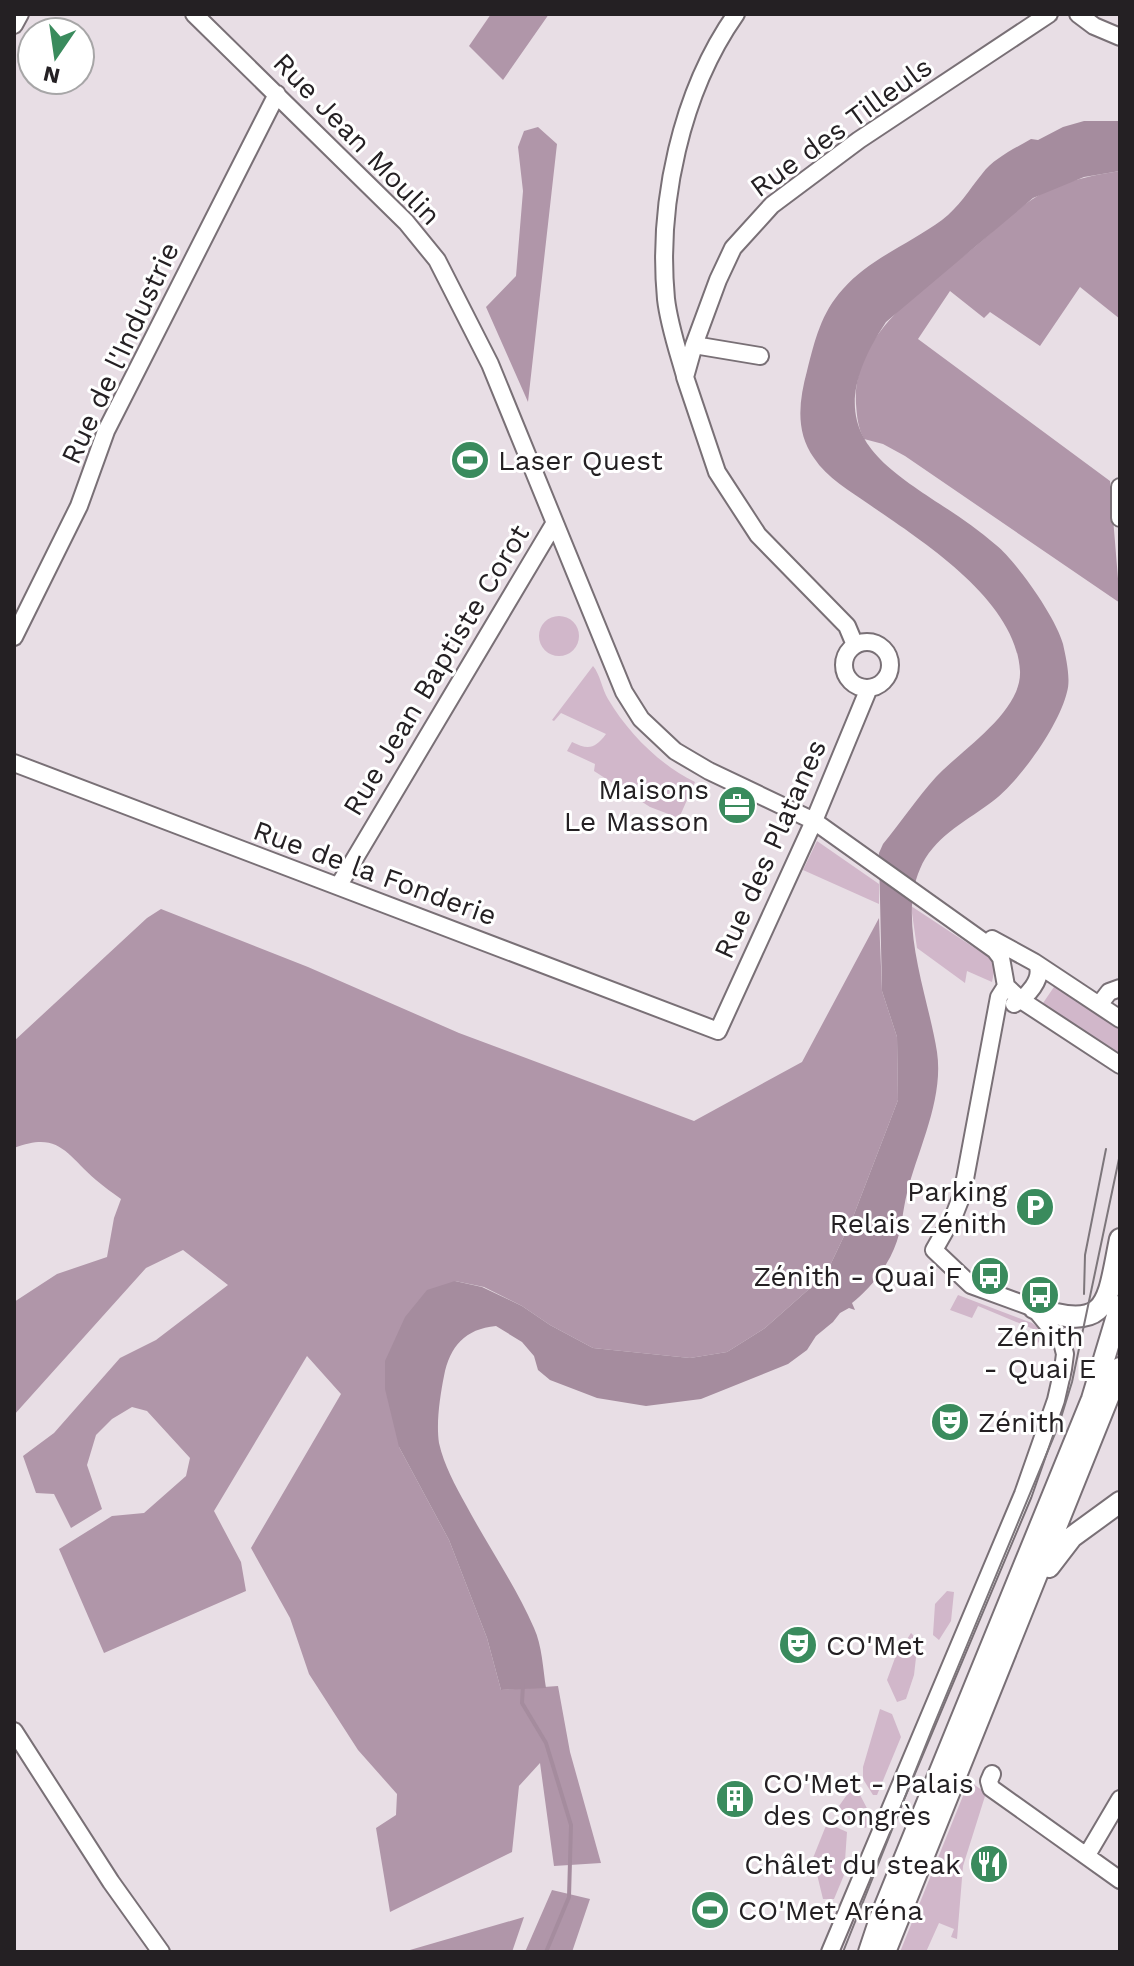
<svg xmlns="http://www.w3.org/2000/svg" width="1134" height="1966" font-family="'Work Sans',sans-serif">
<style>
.green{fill:#d1b7ca}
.forest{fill:#b096a9}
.water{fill:#a58c9e}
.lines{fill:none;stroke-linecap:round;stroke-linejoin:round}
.stream{stroke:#a58c9e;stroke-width:4}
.minor-casing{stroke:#797076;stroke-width:20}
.major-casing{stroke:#797076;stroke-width:24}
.minor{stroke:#fff;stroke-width:16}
.major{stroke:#fff;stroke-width:20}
.tram{stroke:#7d767b;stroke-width:2}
.labels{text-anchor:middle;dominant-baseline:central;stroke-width:6;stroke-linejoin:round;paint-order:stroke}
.street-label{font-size:28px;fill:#242023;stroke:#fff}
.poi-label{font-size:28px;fill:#242023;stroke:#fff;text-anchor:start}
</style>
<rect width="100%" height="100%" fill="#e8dee5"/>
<path class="green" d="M539 636a20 20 0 1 1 40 0a20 20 0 1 1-40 0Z
M593,666C600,674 602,689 608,699C628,733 660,765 695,782L679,818L650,807L594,771L595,764L567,751L572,742C588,750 595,749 606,734L561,713L554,721L552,720Z
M817,841L879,884V904L803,870Z
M911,906L996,962L992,982L967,971L965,983L917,948Z
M1056,984L1120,1027V1057L1041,1006Z
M958,1295L1032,1323L1044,1332L1036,1347L1033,1345L1038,1331L978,1306L972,1318L950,1310Z
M947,1591L954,1592L951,1621L939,1640L933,1635L935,1604Z
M911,1633L918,1640L914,1675L906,1699L897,1702L887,1680L895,1658Z
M880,1709L892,1714L901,1737L877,1795H873L863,1779V1767Z
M969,1781L986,1793L963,1866L957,1939L951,1937L954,1929L939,1923L926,1952H900Z
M851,1789L858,1791L871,1816L866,1828L851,1822L839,1806Z
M827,1823L847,1832L844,1875L834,1899H823L813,1858Z"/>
<path class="forest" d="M491,14H549L503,80L469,46Z
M538,127L557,144L528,402L486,307L516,276L523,191L518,147L524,131Z
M1120,171V319L1080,287L1040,346L990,312L984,318L950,291L918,339L1110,481L1120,603L905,456L883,444L864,439C858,428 857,417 856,404C852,331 928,286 977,245C1000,226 1022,202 1049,190C1071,179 1096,175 1120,171Z
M161,909L308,967L459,1033L694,1121L802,1062L879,918L882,991L897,1037L898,1100L853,1217L826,1274L765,1328L727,1352L690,1358L593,1348L550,1325L522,1306L484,1287L455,1281L399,1447L449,1540L487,1638L501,1690L558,1686L570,1752L601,1863L554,1866L540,1763L519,1786L512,1852L390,1912L376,1828L396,1815L397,1794L358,1750L309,1674L290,1618L251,1548L341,1394L307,1356L214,1511L241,1562L246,1591L104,1653L59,1549L112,1516L144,1513L186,1476L190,1458L147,1411L132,1407L112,1419L96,1435L87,1465L102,1509L71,1528L54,1494L36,1493L23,1456L54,1433L120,1358L156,1340L228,1285L183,1250L146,1268L14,1415V1302L57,1274L107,1257L114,1218L121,1199C113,1193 104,1187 96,1180C65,1153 59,1131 14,1148V1041L147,918Z
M552,1890L590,1899L572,1952H525Z
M524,1917L512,1952H403Z"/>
<path class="water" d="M1084,121H1120V171L1084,177L1033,198L886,322C798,454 916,475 996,545C1017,562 1056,618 1063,644C1066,658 1071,679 1067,692C1059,726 1018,784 989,804C963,823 933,838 920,869C897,921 929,999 937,1052C944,1099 918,1149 907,1193C903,1209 902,1226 897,1241C889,1265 872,1287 852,1303L855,1310L849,1308L840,1313L833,1322L816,1336L807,1350L788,1364L701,1399L646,1406L597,1398L550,1380L538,1370L534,1356L522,1342L496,1326C465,1329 450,1346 444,1376C440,1396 436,1423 439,1443C444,1465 455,1485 466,1505C488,1546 515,1585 534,1628C542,1645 543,1669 546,1688L501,1690L487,1638L449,1540L399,1447L385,1389V1361L405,1317L427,1290L455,1281L482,1287L522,1306L550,1325L593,1348L690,1358L727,1352L765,1328L826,1274L853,1217L898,1100L897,1037L882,991L879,853L883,844C901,822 917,798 936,777C961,750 1022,712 1020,671C1016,600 922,541 870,505C850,491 827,478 814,458C795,431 799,401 807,371C815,340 821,313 843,289C869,259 911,243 942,220C959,207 969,190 982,174C994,158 1014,149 1031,139L1038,140L1063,127Z"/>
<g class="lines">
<path class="stream" d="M523,1685L522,1703L546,1743L571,1825L569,1897L546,1952"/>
<defs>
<path id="minor" d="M194,14L406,222L437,260L490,364L624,692L641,719L675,751L709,771L814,821L995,950L1001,958L1006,986L999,997L962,1195L955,1213L934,1250L971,1285L1034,1308L1062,1342L1065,1354L1063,1369L1056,1400L1023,1494L830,1952
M1078,14L1094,26L1120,37
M14,25L20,14
M694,345L760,356
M685,376C678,351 669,325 666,299C657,204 681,92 736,14
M1120,487V518
M14,637L79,506L106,431L277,94
M844 665a23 23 0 1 1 46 0a23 23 0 1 1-46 0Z
M855,645L847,626L758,535L717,472L685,377L694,345L718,280L733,248L772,205L859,140L1049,14
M14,763L718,1031L814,821L869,688
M339,885L554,524
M992,939L1034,962L1120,1019
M1006,986L1021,1000L1120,1065
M1014,1004C1027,997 1044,979 1037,964
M1099,1005L1109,992L1120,988
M14,1731L111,1882L161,1952
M992,1774L989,1781L991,1788L1120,1880
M1087,1855L1120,1799"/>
<path id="major" d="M1034,1308C1110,1333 1107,1302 1120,1239
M1049,1567L1072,1537L1120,1502
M869,1952L881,1916L1092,1399L1120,1306
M885,1952L1120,1368"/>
</defs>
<use href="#minor" class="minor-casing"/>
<use href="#major" class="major-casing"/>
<use href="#minor" class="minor"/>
<use href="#major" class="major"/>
<path class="tram" d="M1084,1294L1085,1255L1106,1149
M843,1952L933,1727L1059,1424L1072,1382L1120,1154"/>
</g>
<defs>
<symbol id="stadium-disc" viewBox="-11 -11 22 22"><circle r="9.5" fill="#3a8b5d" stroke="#fff"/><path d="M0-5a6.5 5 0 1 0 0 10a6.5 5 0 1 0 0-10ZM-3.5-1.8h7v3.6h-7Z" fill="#fff"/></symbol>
<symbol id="office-disc" viewBox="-11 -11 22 22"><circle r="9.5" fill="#3a8b5d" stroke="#fff"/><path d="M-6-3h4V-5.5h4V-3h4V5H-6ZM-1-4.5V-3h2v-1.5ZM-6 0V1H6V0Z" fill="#fff"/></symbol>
<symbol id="parking-disc" viewBox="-11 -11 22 22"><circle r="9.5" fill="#3a8b5d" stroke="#fff"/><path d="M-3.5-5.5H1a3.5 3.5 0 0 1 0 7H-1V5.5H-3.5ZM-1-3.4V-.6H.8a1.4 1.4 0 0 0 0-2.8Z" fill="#fff"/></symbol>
<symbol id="bus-disc" viewBox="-11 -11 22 22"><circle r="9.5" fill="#3a8b5d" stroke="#fff"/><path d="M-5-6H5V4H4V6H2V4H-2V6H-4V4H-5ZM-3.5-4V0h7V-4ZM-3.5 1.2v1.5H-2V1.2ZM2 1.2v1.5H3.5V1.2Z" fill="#fff"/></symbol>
<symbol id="theatre-disc" viewBox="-11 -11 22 22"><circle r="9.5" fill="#3a8b5d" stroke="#fff"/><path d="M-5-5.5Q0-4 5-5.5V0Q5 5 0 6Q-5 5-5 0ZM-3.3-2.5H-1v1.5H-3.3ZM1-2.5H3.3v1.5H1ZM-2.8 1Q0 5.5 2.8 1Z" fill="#fff"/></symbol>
<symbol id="building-disc" viewBox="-11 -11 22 22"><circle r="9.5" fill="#3a8b5d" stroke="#fff"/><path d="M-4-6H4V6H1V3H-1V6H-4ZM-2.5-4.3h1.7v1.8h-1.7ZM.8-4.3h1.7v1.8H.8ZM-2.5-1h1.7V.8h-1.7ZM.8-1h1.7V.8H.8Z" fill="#fff"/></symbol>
<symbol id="restaurant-disc" viewBox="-11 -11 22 22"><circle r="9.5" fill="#3a8b5d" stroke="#fff"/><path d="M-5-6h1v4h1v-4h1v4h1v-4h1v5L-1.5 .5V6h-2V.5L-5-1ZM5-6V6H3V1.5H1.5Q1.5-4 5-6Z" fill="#fff"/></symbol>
</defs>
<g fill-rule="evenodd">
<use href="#stadium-disc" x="448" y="438" width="44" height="44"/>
<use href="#office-disc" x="715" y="783" width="44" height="44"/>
<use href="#parking-disc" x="1013" y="1185" width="44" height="44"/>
<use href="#bus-disc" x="968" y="1254" width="44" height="44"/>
<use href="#bus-disc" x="1018" y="1273" width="44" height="44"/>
<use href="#theatre-disc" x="928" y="1400" width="44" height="44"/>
<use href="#theatre-disc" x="776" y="1623" width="44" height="44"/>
<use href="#building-disc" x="713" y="1777" width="44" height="44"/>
<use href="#restaurant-disc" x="967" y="1842" width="44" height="44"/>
<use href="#stadium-disc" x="688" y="1888" width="44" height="44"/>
</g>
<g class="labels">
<g class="street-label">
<text transform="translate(841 127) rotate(-36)">Rue des Tilleuls</text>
<text transform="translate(357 139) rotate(46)">Rue Jean Moulin</text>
<text transform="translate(120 353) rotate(-65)">Rue de l'Industrie</text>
<text transform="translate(436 670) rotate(-59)">Rue Jean Baptiste Corot</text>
<text transform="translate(770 849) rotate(-66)">Rue des Platanes</text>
<text transform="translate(375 873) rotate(20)">Rue de la Fonderie</text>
</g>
<g class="poi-label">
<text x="498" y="460">Laser Quest</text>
<text x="709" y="789" text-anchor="end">Maisons<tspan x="709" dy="32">Le Masson</tspan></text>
<text x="1007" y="1191" text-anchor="end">Parking<tspan x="1007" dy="32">Relais Zénith</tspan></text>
<text x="962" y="1276" text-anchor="end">Zénith - Quai F</text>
<text x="1040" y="1336" text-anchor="middle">Zénith<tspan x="1040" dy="32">- Quai E</tspan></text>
<text x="978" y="1422">Zénith</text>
<text x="826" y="1645">CO'Met</text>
<text x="763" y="1783">CO'Met - Palais<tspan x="763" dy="32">des Congrès</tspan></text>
<text x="961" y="1864" text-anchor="end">Châlet du steak</text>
<text x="738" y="1910">CO'Met Aréna</text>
</g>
</g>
<rect width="1134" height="1966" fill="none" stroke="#242023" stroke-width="32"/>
<g transform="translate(56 56) rotate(193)"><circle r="38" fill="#ffffff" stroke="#a7a6a7" stroke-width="2"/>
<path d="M0-6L14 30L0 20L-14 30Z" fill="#3a8b5d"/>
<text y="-12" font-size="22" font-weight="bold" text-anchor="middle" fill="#242023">N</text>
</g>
</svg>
